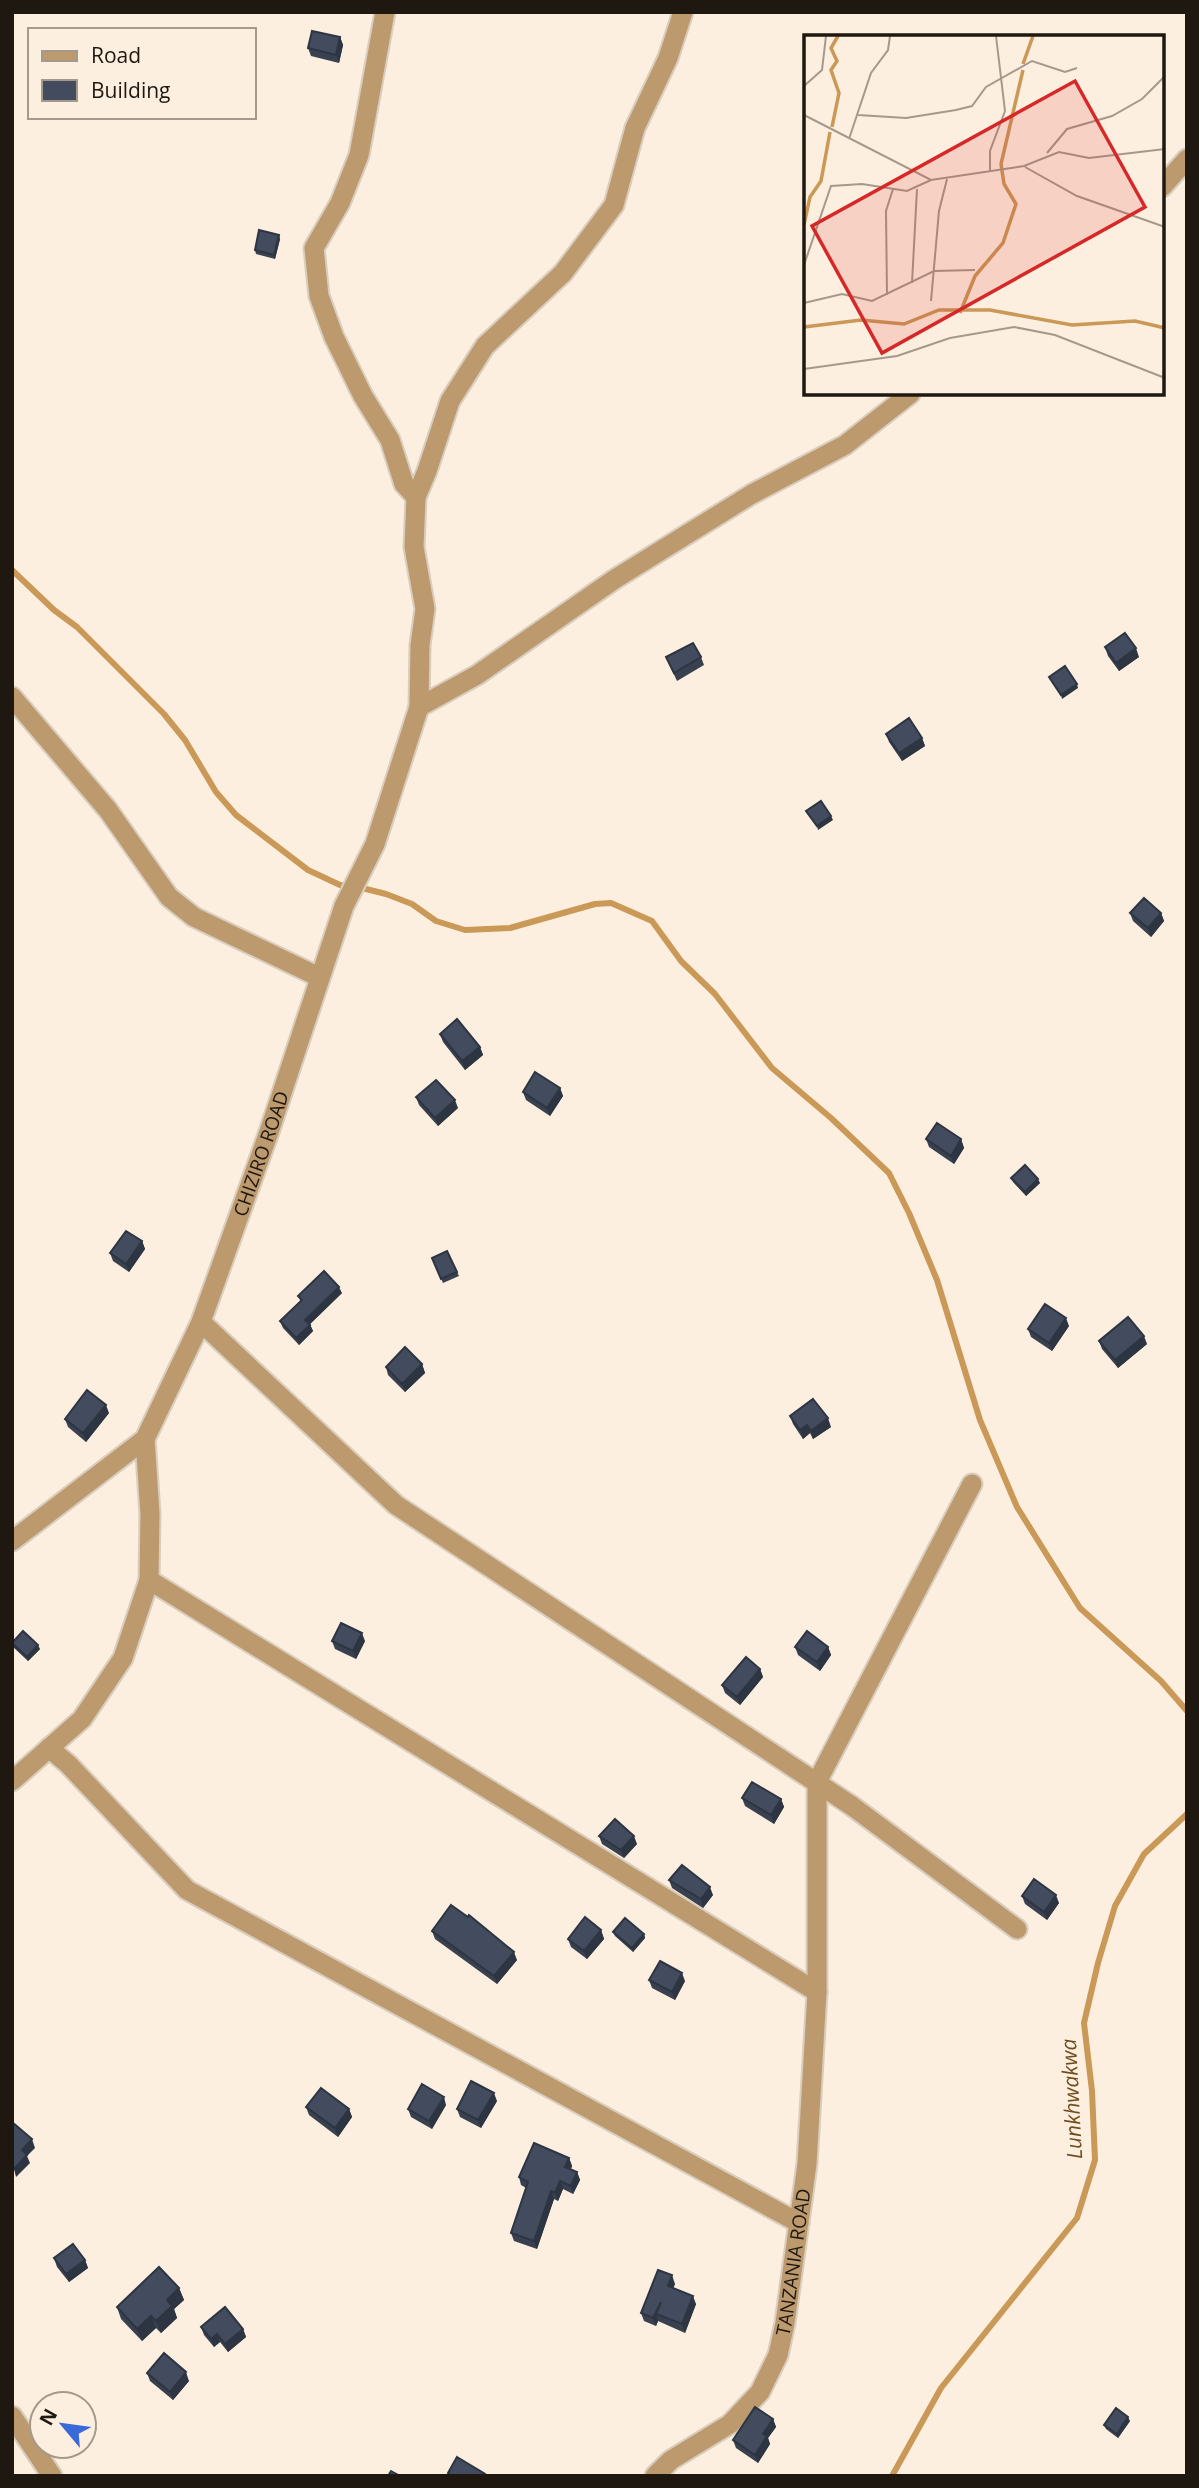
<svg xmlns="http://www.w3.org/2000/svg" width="1199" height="2488" font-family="'Open Sans',sans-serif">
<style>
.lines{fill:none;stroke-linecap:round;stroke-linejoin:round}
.stream{stroke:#ca9857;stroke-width:6}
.minor-casing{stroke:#d9cdbe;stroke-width:23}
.tertiary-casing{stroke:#d9cdbe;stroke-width:23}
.minor{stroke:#bd9a6e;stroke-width:19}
.tertiary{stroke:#bd9a6e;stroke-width:19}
.wall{fill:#394151}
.shaded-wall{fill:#2e3542}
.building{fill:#424c5e;stroke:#2e3542;stroke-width:2}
.labels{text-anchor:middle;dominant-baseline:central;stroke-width:7;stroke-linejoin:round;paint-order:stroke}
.street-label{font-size:19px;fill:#1e1810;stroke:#fdefdf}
.water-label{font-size:21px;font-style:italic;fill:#704d1d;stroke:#fdefdf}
.inset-river{fill:none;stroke:#ca9857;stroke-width:3.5}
.inset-road{fill:none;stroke:#a4998c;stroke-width:2}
.view{fill:#d62828;fill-opacity:0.15;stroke:#d62828;stroke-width:3.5}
.inset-edge{fill:none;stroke:#1e1810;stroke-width:3.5}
</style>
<rect width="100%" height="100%" fill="#fdefdf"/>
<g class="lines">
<path class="stream" d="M12,570L54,610L77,627L164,714L185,740L216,792L236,815L308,870L340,885L362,888L386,894L412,904L436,921L465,930L510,928L595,904L611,903L652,921L681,961L715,994L772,1068L831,1118L889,1173L909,1213L937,1280L980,1420L1017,1507L1080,1608L1161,1681L1187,1711
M892,2476L941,2388L1077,2218L1095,2160L1092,2091L1084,2023L1098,1963L1115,1906L1144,1854L1187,1814"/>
<defs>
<g id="minor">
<path d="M385,12L359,155L340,203L314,248L319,296L334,337L363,396L390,440L404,484L416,497"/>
<path d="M683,12L668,58L635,128L614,205L563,273L485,346L450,401L427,471L416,497L414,547L425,609L420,645L419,707L477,675L615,579L752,494L845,445L910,394"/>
<path d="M1162,187L1187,159"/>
<path d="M12,697L108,810L169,897L194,917L319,977"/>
<path d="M201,1322L396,1505L852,1806L1017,1929"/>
<path d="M149,1580L817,1992"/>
<path d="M49,1748L68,1764L187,1890L799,2223"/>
<path d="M12,1781L82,1719L123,1658L149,1580L150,1514L145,1439"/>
<path d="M12,2416L52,2476"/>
<path id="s1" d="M655,2476L671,2460L730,2424L760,2392L778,2355L785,2323L807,2164L817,1992V1782L972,1484"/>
</g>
<g id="tertiary">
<path id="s2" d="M12,1541L145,1439L201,1322L269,1132L344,906L375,844L419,707"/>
</g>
</defs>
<use href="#minor" class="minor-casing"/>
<use href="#tertiary" class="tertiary-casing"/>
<use href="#minor" class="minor"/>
<use href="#tertiary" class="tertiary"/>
</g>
<path class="wall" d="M340,37L343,45L339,63L311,56L308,48Z
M280,239L275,259L256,254L255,250Z
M1105,647L1139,657L1119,671L1108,656Z
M666,657H701L704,665L677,681Z
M886,734L922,738L925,746L902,761L889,742Z
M1130,913H1161L1164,921L1151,937L1133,921Z
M440,1034L480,1047L483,1055L465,1070L443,1042Z
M560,1088L563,1096L550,1116L526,1100L523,1092Z
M416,1097L458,1108L438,1126L419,1105Z
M926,1139H961L964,1148L954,1164L929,1147Z
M1011,1178L1040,1183L1026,1196L1013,1182Z
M142,1241L145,1249L129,1272L113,1261L110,1253Z
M447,1251L459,1276L443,1283L432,1258Z
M342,1293L310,1324L313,1331L299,1345L283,1328L280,1321L301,1302L298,1296Z
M1069,1326L1052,1351L1031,1337L1028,1329Z
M1099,1341L1147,1344L1118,1368L1102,1349Z
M422,1364L425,1373L405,1392L388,1375L386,1367Z
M109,1413L86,1442L68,1427L65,1419Z
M790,1416L831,1427L813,1439L810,1433L803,1439L793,1424Z
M332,1641H365L356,1659L335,1649Z
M12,1642L40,1649L28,1661L13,1647Z
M795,1647H828L831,1655L820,1671L798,1655Z
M760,1669L763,1677L740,1705L725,1693L722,1685Z
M742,1798L781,1799L784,1807L774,1824L745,1806Z
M599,1836L637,1844L624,1858L602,1844Z
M669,1880L713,1895L703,1908L672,1888Z
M1022,1896L1059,1903L1047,1920L1025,1904Z
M601,1930L604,1939L587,1959L571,1947L568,1939Z
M432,1931L517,1960L497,1984L435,1939Z
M613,1932L644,1934L645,1938L633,1952L615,1936Z
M649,1980L685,1981L675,2000L652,1988Z
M497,2101L481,2128L460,2117L457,2109Z
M446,2105L432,2129L411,2117L408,2109Z
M306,2107L349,2109L352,2117L338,2137L309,2115Z
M569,2158L572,2166L571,2169L577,2172L580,2180L573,2194L563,2189L558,2201L554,2199L537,2249L514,2241L511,2233L526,2188L521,2185L519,2177Z
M54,2258L85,2260L88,2268L69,2282L57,2267Z
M675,2284L673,2288L696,2304L685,2333L658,2321L656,2326L644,2321L641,2313Z
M179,2288L184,2300L174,2309L177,2318L161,2333L156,2328L142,2341L121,2319L117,2307Z
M201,2327L243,2329L246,2337L228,2352L220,2342L214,2347L204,2335Z
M147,2373L189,2381L173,2400L150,2381Z
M773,2419L776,2427L768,2438L770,2444L758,2463L736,2448L733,2440Z
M1130,2421L1118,2438L1106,2429L1104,2425Z"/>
<path class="shaded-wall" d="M340,37L343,45L339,63L336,55Z
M279,235L280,239L275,259L274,255Z
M1136,648L1139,657L1119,671L1116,663Z
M1077,684L1078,688L1062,699L1061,695Z
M922,738L925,746L902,761L899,753Z
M831,816L833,820L818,830L817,826Z
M1161,913L1164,921L1151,937L1148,928Z
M480,1047L483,1055L465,1070L462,1061Z
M560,1088L563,1096L550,1116L547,1108Z
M455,1100L458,1108L438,1126L435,1118Z
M961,1139L964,1148L954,1164L951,1156Z
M1038,1179L1040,1183L1026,1196L1025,1192Z
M142,1241L145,1249L129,1272L126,1264Z
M339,1287L342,1293L308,1326L305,1320Z
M1066,1318L1069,1326L1052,1351L1049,1343Z
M310,1325L313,1331L299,1345L296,1338Z
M1144,1336L1147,1344L1118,1368L1115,1360Z
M422,1364L425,1373L405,1392L402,1384Z
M106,1405L109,1413L86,1442L83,1433Z
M828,1418L831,1427L813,1439L811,1431Z
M807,1425L810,1433L803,1439L800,1430Z
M362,1633L365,1641L356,1659L353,1651Z
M38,1645L40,1649L28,1661L27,1657Z
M828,1647L831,1655L820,1671L817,1662Z
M760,1669L763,1677L740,1705L737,1697Z
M781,1799L784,1807L774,1824L771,1815Z
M634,1836L637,1844L624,1858L621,1850Z
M710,1887L713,1895L703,1908L701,1899Z
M1056,1895L1059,1903L1047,1920L1044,1912Z
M601,1930L604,1939L587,1959L584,1951Z
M644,1934L645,1938L633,1952L632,1948Z
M514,1952L517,1960L497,1984L494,1976Z
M682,1973L685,1981L675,2000L672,1992Z
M494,2093L497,2101L481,2128L478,2120Z
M444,2097L446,2105L432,2129L429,2121Z
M349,2109L352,2117L338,2137L335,2128Z
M32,2139L35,2148L27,2156L30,2163L16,2177L14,2169L22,2150Z
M569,2158L572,2166L568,2175L565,2167Z
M577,2172L580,2180L573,2194L571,2186Z
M560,2181L563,2189L558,2201L555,2193Z
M551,2191L554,2199L537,2249L534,2241Z
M85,2260L88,2268L69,2282L66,2274Z
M672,2275L675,2284L671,2294L668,2286Z
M179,2288L184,2300L174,2309L177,2318L161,2333L156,2321L167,2300Z
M693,2296L696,2304L685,2333L682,2324Z
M661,2302L656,2314L658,2321L656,2326L653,2318Z
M151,2316L156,2328L142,2341L137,2329Z
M243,2329L246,2337L228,2352L225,2344Z
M217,2334L220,2342L214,2347L211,2339Z
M186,2372L189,2381L173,2400L170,2392Z
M1128,2417L1130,2421L1118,2438L1117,2434Z
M773,2419L776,2427L768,2438L770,2444L758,2463L755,2455L763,2434Z"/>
<path class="building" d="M312,31L340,37L336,55L308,48Z
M259,230L279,235L274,255L255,250Z
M1125,633L1136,648L1116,663L1105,647Z
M693,643L701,657L674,673L666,657Z
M1065,666L1077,684L1061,695L1049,677Z
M909,718L922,738L899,753L886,734Z
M821,801L831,816L817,826L806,811Z
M1144,898L1161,913L1148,928L1130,913Z
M457,1019L480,1047L462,1061L440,1034Z
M535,1072L560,1088L547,1108L523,1092Z
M436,1080L455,1100L435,1118L416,1097Z
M937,1123L961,1139L951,1156L926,1139Z
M1025,1165L1038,1179L1025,1192L1011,1178Z
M126,1231L142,1241L126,1264L110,1253Z
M447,1251L457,1272L441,1279L432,1258Z
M324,1271L339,1287L305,1320L310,1325L296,1338L280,1321L302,1300L298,1296Z
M1045,1304L1066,1318L1049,1343L1028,1329Z
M1128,1317L1144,1336L1115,1360L1099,1341Z
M405,1347L422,1364L402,1384L386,1367Z
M87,1390L106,1405L83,1433L65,1419Z
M813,1399L828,1418L811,1431L807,1425L800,1430L790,1416Z
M341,1623L362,1633L353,1651L332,1641Z
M23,1631L38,1645L27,1657L12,1643Z
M807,1631L828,1647L817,1662L795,1647Z
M746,1657L760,1669L737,1697L722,1685Z
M752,1782L781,1799L771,1815L742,1798Z
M615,1819L634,1836L621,1850L599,1836Z
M682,1865L710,1887L701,1899L669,1880Z
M1034,1879L1056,1895L1044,1912L1022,1896Z
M451,1905L468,1917L469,1915L514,1952L494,1976L432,1931Z
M585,1917L601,1930L584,1951L568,1939Z
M625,1918L644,1934L632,1948L613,1932Z
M660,1961L682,1973L672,1992L649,1980Z
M471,2081L494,2093L478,2120L457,2109Z
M422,2084L444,2097L429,2121L408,2109Z
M321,2088L349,2109L335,2128L306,2107Z
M12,2122L32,2139L22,2150L27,2155L14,2169L12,2168Z
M534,2143L569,2158L565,2167L577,2172L571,2186L560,2181L555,2193L551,2191L534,2241L511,2233L528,2182L519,2177Z
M73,2244L85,2260L66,2274L54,2258Z
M159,2267L179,2288L167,2300L172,2306L156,2321L151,2316L137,2329L117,2307Z
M658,2270L672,2275L668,2286L693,2296L682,2324L656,2314L661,2302L653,2318L641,2313Z
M225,2307L243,2329L225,2344L217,2334L211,2339L201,2327Z
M164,2353L186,2372L170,2392L147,2373Z
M755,2407L773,2419L763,2434L767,2436L755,2455L733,2440Z
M1116,2408L1128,2417L1117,2434L1104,2425Z
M457,2457L485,2474L484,2476H452L448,2473Z
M391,2471L400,2476H388Z"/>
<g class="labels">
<g class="street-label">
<text stroke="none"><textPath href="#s2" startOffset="476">CHIZIRO ROAD</textPath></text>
<text stroke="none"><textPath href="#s1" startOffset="271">TANZANIA ROAD</textPath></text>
</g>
<g class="water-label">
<text transform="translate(1071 2099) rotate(-93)">Lunkhwakwa</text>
</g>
</g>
<g transform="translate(804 35)">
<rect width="360" height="360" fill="#fdefdf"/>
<path class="inset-river" d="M219,29L229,1M28,92L35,58L27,35L33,26L27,13L34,1M0,190L6,162L17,146L26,97M156,278L171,241L199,208L212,169L200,149L197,129L219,35M0,292L57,285L100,289L135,275H186L268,290L331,286L361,293"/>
<path class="inset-road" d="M0,51L18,35L22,1M0,80L127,145L220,131L255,117L285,123L361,114M54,80L102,83L152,75L168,71L182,52L228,26L261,37L273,33M45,104L67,38L84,15L86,1M243,118L263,94L308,81L338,64L361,41M221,132L273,161L361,192M186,137V116L201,76L192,1M0,230L27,151L58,149L103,156L127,145M108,248L113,154M83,260L82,176L89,154M127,266L135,176L143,144M0,268L38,259L68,266L130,236L171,235M0,334L93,321L146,303L210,292L251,300L361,343"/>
<path class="view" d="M271,46L341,172L78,318L8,191Z"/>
<rect width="360" height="360" class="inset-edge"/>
</g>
<rect width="1199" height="2488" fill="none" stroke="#1e1810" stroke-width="28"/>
<rect x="28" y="28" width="228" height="91" fill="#fdefdf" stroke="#a4998c" stroke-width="2"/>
<rect x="42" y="51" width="35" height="10" fill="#bd9a6e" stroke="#a4998c" stroke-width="2"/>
<text x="91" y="63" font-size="21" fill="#1e1810">Road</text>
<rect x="42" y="80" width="35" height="21" fill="#424c5e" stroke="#a4998c" stroke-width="2"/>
<text x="91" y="98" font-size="21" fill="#1e1810">Building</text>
<g transform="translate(63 2425) rotate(299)"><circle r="33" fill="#fdefdf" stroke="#a4998c" stroke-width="2"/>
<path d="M0-5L12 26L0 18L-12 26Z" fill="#3a69d9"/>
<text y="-10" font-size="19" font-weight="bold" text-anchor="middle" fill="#1e1810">N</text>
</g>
</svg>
